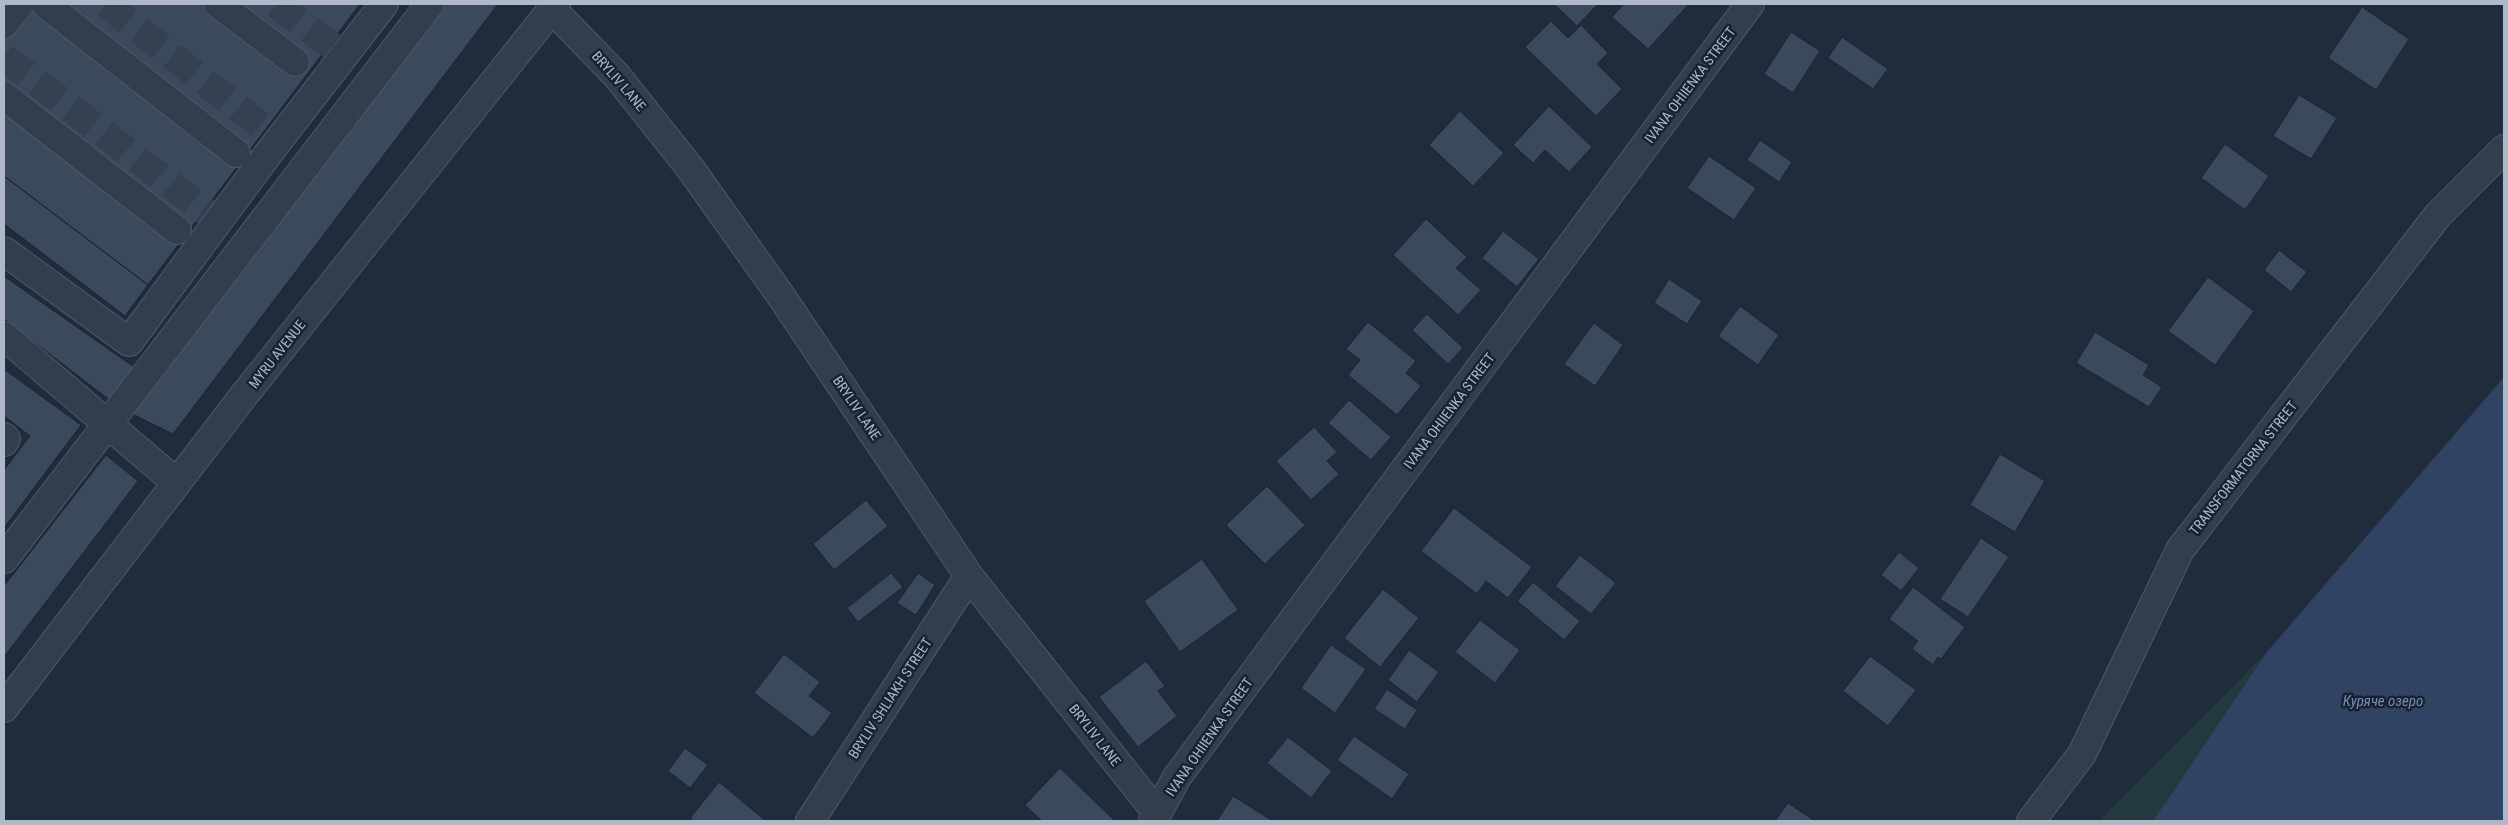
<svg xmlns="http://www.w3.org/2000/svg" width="2508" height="825" font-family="'Roboto Condensed',sans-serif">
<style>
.green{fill:#22393d}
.water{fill:#304363}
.building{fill:#3b495c;stroke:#1b2433}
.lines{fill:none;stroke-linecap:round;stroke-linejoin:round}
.minor-tunnel{stroke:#354051;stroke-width:28;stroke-dasharray:28 14;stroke-linecap:butt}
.minor-casing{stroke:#4f5867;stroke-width:30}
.minor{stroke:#343d4c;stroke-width:28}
.labels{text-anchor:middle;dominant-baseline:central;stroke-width:5;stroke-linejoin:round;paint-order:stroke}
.street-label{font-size:14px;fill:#afb8c8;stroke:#192231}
.water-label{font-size:15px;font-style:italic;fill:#748db3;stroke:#192231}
</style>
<rect width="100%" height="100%" fill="#202b3c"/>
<path class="green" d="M2266,653L2153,821H2100L2106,813Z"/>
<path class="water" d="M2504,377V821H2153L2266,653Z"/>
<path class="building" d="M4,4H360L148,285L4,176Z
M413,4H498L173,434L120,408L4,319V276L134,367Z
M1554,4H1598L1577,26Z
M1624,4H1689L1648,49L1612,17Z
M2362,7L2409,39L2376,90L2328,58Z
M1551,21L1568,38L1581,25L1608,53L1597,64L1622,89L1596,116L1525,47Z
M1791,32L1820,51L1793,93L1764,74Z
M1842,37L1888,69L1873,89L1828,58Z
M2299,95L2337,118L2311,159L2273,136Z
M1549,106L1592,147L1569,172L1545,150L1533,163L1513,145Z
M1460,111L1504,153L1473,186L1429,145Z
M1760,140L1792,162L1779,182L1747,160Z
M2225,144L2269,176L2245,210L2201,178Z
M1709,156L1756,188L1734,220L1687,188Z
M4,176L148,285L125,316L4,224Z
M1426,219L1467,257L1456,268L1481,290L1458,315L1393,255Z
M1503,231L1539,259L1517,287L1482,258Z
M2279,250L2307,272L2291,292L2264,270Z
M2208,277L2254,311L2215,365L2168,331Z
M1669,279L1702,301L1687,324L1654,303Z
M1740,306L1779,335L1758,365L1718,336Z
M1427,314L1463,348L1448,364L1412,330Z
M1368,322L1416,361L1406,373L1421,386L1397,415L1348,375L1360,360L1346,349Z
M1594,323L1623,345L1595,386L1564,364Z
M2095,332L2149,365L2143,375L2162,387L2149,407L2076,363Z
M4,369L81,425L4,528V470L30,436L4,416Z
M1349,400L1391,437L1371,460L1328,423Z
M1314,427L1337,452L1327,461L1339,474L1311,500L1276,461Z
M2000,454L2045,481L2015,532L1970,505Z
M106,455L138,481L4,657V586Z
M1267,486L1305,525L1265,564L1226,525Z
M866,500L888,526L834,570L813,544Z
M1454,508L1532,567L1508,598L1486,581L1477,594L1421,551Z
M1981,538L2009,557L1968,617L1940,599Z
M1899,552L1919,568L1901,591L1881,575Z
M1580,555L1616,583L1591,614L1555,586Z
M1202,559L1238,610L1180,652L1144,601Z
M891,573L903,587L858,622L847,608Z
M918,573L935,585L916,615L897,603Z
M1533,582L1580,621L1564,640L1517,601Z
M1913,587L1965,627L1941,659L1938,657L1933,665L1912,649L1918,641L1889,619Z
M1383,589L1419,618L1380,667L1344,638Z
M1480,620L1520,650L1495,683L1455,652Z
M1331,645L1366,669L1335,713L1301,688Z
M1409,650L1439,672L1417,702L1388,680Z
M784,654L820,682L809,696L832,713L813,738L754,693Z
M1870,656L1916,690L1888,726L1843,691Z
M1146,661L1165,686L1158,691L1177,716L1138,747L1099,697Z
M1387,689L1417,710L1405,729L1374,709Z
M1354,736L1409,774L1392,799L1337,760Z
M1288,737L1332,771L1311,798L1267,763Z
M685,748L708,765L690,788L668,771Z
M1060,768L1115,821H1042L1025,805Z
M719,782L766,821H694L690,818Z
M1233,796L1273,821H1217Z
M1788,803L1815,821H1775Z"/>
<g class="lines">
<path class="minor-tunnel" d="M106,4L279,140
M276,4L344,55
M4,57L218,221"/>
<defs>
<path id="minor" d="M45,4L236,153
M218,4L295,62
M551,8L617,76L690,168L781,296L969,576L1157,813
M4,24L20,4
M4,96L177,230
M4,251L129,342L268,154L384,4
M4,336L177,483
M4,437L6,439L4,442
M4,559L430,4
M4,708L245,394L556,4
M810,821L969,576
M1153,821L1177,777L1750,4
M2031,821L2082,754L2180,550L2438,215L2504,149"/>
</defs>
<use href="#minor" class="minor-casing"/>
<use href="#minor" class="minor"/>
</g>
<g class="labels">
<g class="street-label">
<text transform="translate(619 81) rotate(49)">BRYLIV LANE</text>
<text transform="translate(1690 85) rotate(-53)">IVANA OHIIENKA STREET</text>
<text transform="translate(277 354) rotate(-52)">MYRU AVENUE</text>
<text transform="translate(857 408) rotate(56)">BRYLIV LANE</text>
<text transform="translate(1449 411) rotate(-53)">IVANA OHIIENKA STREET</text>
<text transform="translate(2243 468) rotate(-52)">TRANSFORMATORNA STREET</text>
<text transform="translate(890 698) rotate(-57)">BRYLIV SHLIAKH STREET</text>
<text transform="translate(1095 735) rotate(52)">BRYLIV LANE</text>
<text transform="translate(1209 737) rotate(-55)">IVANA OHIIENKA STREET</text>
</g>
<g class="water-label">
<text x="2383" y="701">Куряче озеро</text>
</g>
</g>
<rect width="2508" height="825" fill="none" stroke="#afb8c8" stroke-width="10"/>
</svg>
